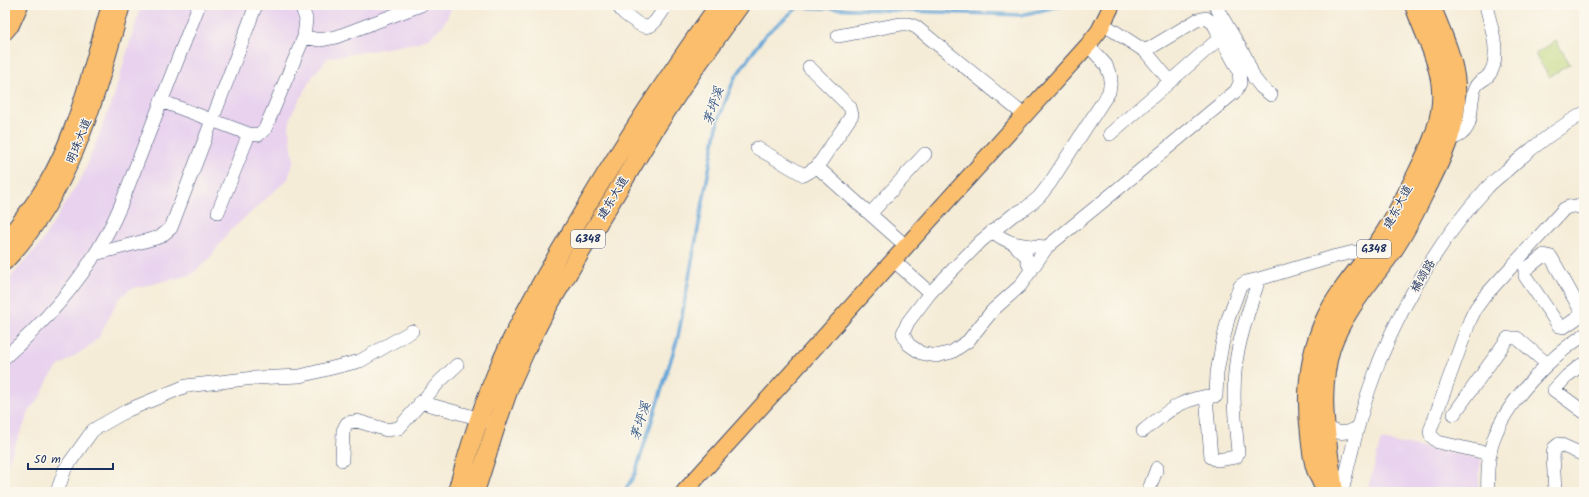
<svg xmlns="http://www.w3.org/2000/svg" width="1589" height="497" font-family="Kalam,'LXGW WenKai TC',sans-serif">
<style>
.built{fill:#e8d2ee}
.green{fill:#bed67b;stroke:#6c826c}
.lines{fill:none;stroke-linecap:round;stroke-linejoin:round}
.stream{stroke:#63a5d7;stroke-width:3.5}
.minor-casing{stroke:#3c4b70;stroke-width:14}
.major-casing{stroke:#3c4b70;stroke-width:18}
.highway-casing{stroke:#3c4b70;stroke-width:20}
.minor{stroke:#fff;stroke-width:13}
.major{stroke:#fabe6d;stroke-width:16}
.highway{stroke:#fabe6d;stroke-width:18}
.labels{text-anchor:middle;dominant-baseline:central;stroke-width:3;stroke-linejoin:round;paint-order:stroke}
.shield{fill:#fbf7ec;stroke:#5e6b89;stroke-width:1}
.shield-label{font-size:11px;font-weight:bold;fill:#1b2f5e}
.street-label{font-size:12px;fill:#1b2f5e;stroke:#fbf7ec}
.water-label{font-size:13px;font-style:italic;fill:#345888;stroke:#fbf7ec}
</style>
<rect width="100%" height="100%" fill="#fbf7ec"/>
<filter id="ink" filterUnits="userSpaceOnUse"><feTurbulence type="fractalNoise" baseFrequency=".025" numOctaves="2"/><feDisplacementMap in="SourceGraphic" scale="8" xChannelSelector="R" yChannelSelector="G"/><feConvolveMatrix kernelMatrix="1 2 1 2 8 2 1 2 1" color-interpolation-filters="sRGB"/></filter>
<filter id="wash" filterUnits="userSpaceOnUse"><feTurbulence type="fractalNoise" baseFrequency=".012" numOctaves="4" result="noise"/><feDisplacementMap in="SourceGraphic" scale="16" xChannelSelector="R" yChannelSelector="G"/><feGaussianBlur stdDeviation="0.9" result="paint"/><feColorMatrix in="noise" values="0 0 0 0 0 0 0 0 0 0 0 0 0 0 0 0 0 1.4 0 .05"/><feComposite in="paint" operator="in"/></filter>
<g filter="url(#wash)">
<rect width="100%" height="100%" fill="#f5ecd7"/>
<path class="built" d="M141,5H453L443,25L429,38L416,43L328,58L313,76L291,115L289,127L294,160L288,179L229,232L208,260L191,275L130,289L118,300L99,337L88,347L59,366L48,380L41,396L31,408L5,469V283L41,243L83,175L113,99Z
M1381,440L1481,459L1478,492H1367Z"/>
<path class="green" d="M1556,41L1570,64L1549,77L1535,54Z"/>
<g class="lines">
<path class="stream" d="M624,492L635,474L678,337L718,121L734,79L765,35L798,7L1021,15L1065,5"/>
</g>
</g>
<g filter="url(#ink)">
<g class="lines">
<defs>
<path id="minor" d="M618,5C621,12 627,16 633,20C652,36 655,20 667,5
M1215,5L1245,56L1254,78L1261,87L1271,95
M838,36L901,24H909L916,27L1024,115
M304,37L320,40L336,37L421,5
M1088,45L1106,65L1111,78L1109,92L1050,183L1039,197L1026,208L1013,215L981,241L930,293L908,322L903,333L908,344L921,353L936,356L952,352L968,341L993,310L1020,286L1047,247L1101,203L1236,91L1240,83L1239,71L1213,23L1206,18L1197,20L1145,51L1103,24
M1145,51L1170,81
M161,101L249,134L258,135L265,129L304,37L306,19L301,5
M1110,134L1221,37
M1450,139C1478,133 1467,107 1475,88C1477,83 1481,81 1486,78C1493,72 1495,62 1495,53C1496,38 1489,20 1486,5
M757,148L804,175L817,167L852,115L850,107L809,67
M817,167L906,246
M218,212L249,134
M870,214L925,154
M992,231C1012,247 1023,245 1047,247
M1014,244L1026,256L1031,271
M95,254L160,237L171,228L256,5
M1544,255L1551,257L1580,309V316L1564,327L1559,326L1525,276V270Z
M893,260L930,293
M5,357C52,316 95,265 120,207L199,5
M1584,369L1581,365L1567,376L1554,390L1584,412
M1206,396L1211,457L1217,460L1236,457L1238,452C1235,422 1232,392 1236,362C1240,334 1250,307 1259,279
M1216,396L1217,373L1222,345L1228,319L1240,286L1246,282L1259,279L1336,256L1354,252L1376,255
M420,402L488,421
M1454,414L1508,338H1517L1547,364
M1325,419C1328,435 1347,436 1358,426
M1143,431C1167,412 1182,397 1214,396
M1490,454L1438,442L1431,436L1430,431L1470,320L1476,308L1484,297L1564,209C1572,205 1576,205 1584,209
M342,460L343,431L347,423L357,421L387,430L399,428L439,382L457,365
M57,492L65,469L93,430L128,410L186,386L254,378L300,376L360,361L412,331
M1148,492L1157,468
M1342,492C1350,457 1358,421 1370,387C1393,318 1437,242 1486,189C1492,182 1499,177 1506,171C1530,149 1556,129 1584,113
M1488,492C1487,474 1488,455 1494,438C1507,401 1551,356 1584,335
M1555,492L1553,455L1554,448L1559,444L1584,455"/>
<path id="major" d="M5,32L11,25L20,5
M5,241C22,220 39,198 52,174C80,122 93,61 110,5
M5,262C73,191 96,97 122,5
M684,492L1088,45L1099,31L1112,5"/>
<path id="highway" d="M457,492C468,452 480,413 496,374C516,326 542,281 569,236C615,156 665,80 719,5
M475,492L497,423L511,383L528,345L547,308L654,130L692,72L740,5
M1326,492C1323,485 1319,477 1316,470C1312,459 1311,446 1310,434C1305,394 1308,356 1325,319C1337,293 1358,270 1375,247C1391,225 1403,201 1415,177C1427,153 1439,130 1441,103C1444,68 1425,38 1414,5
M1334,492C1328,444 1317,396 1331,348C1342,315 1366,287 1387,259C1402,239 1413,217 1424,194C1442,159 1459,126 1456,85C1454,57 1441,31 1431,5"/>
</defs>
<use href="#minor" class="minor-casing"/>
<use href="#major" class="major-casing"/>
<use href="#highway" class="highway-casing"/>
<use href="#minor" class="minor"/>
<use href="#major" class="major"/>
<use href="#highway" class="highway"/>
</g>
</g>
<g class="labels">
<g class="shield">
<rect x="571" y="230" width="34" height="18" rx="3"/>
<rect x="1357" y="240" width="34" height="18" rx="3"/>
</g>
<g class="shield-label">
<text x="588" y="239">G348</text>
<text x="1374" y="249">G348</text>
</g>
<g class="street-label">
<text transform="translate(79 141) rotate(-68)">明珠大道</text>
<text transform="translate(613 198) rotate(-59)">建东大道</text>
<text transform="translate(1398 207) rotate(-62)">建东大道</text>
<text transform="translate(1423 276) rotate(-59)">橘颂路</text>
</g>
<g class="water-label">
<text transform="translate(714 106) rotate(-72)">茅坪溪</text>
<text transform="translate(641 421) rotate(-72)">茅坪溪</text>
</g>
</g>
<rect width="1589" height="497" fill="none" stroke="#fbf7ec" stroke-width="20"/>
<path d="M28 463v6h85v-6" fill="none" stroke="#1b2f5e" stroke-width="2"/>
<text x="34" y="463" font-size="12" fill="#1b2f5e" stroke="#fbf7ec" stroke-width="3" paint-order="stroke">50 m</text>
</svg>
